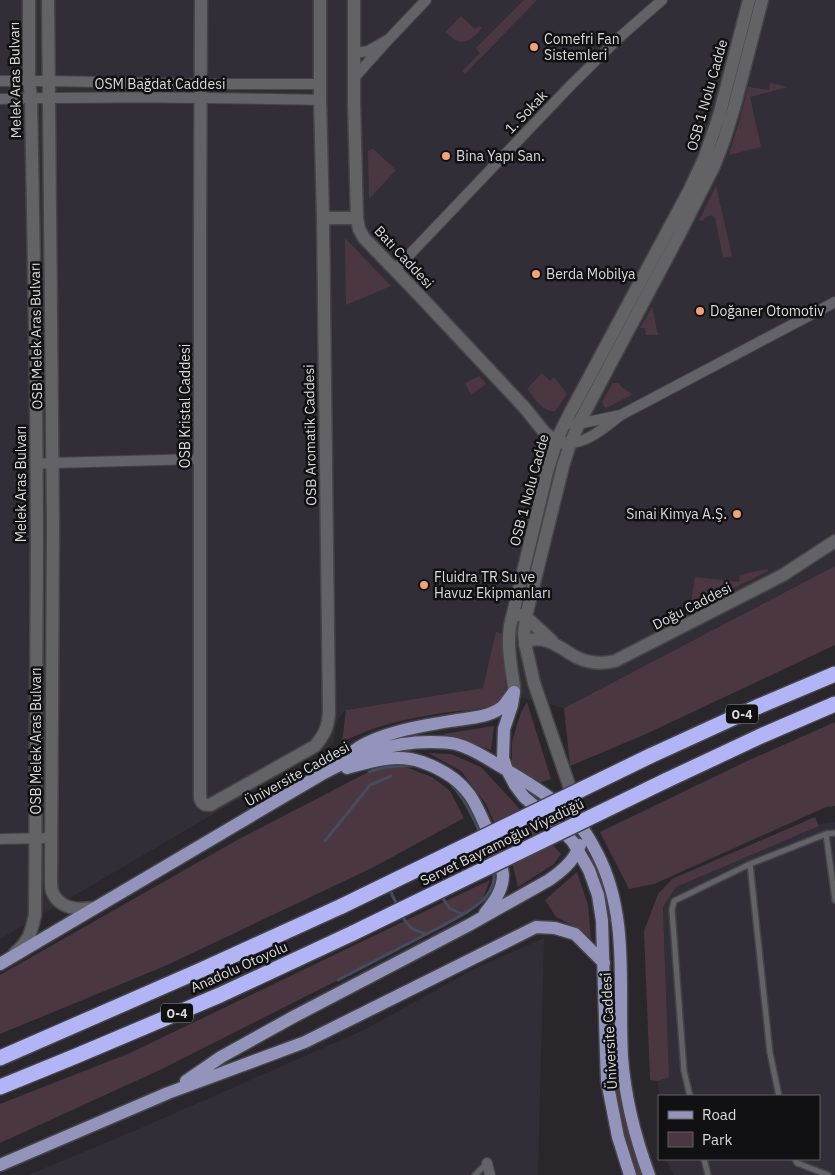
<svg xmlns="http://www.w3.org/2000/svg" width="835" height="1175" font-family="'IBM Plex Sans',sans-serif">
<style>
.built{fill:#322e37}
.green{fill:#4b3741}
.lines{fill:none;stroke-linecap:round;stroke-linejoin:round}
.stream{stroke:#444c5e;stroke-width:3}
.lane-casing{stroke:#454447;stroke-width:8}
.street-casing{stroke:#454447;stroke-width:12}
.secondary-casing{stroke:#454447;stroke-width:15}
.primary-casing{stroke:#454447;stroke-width:15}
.highway-casing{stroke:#454447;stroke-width:18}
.lane{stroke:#636266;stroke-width:5}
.street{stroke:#636266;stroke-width:10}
.secondary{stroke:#636266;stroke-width:12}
.primary{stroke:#9393bc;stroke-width:12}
.highway{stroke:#b3b4f6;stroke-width:15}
.highway-bridge-casing{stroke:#454447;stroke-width:18;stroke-linecap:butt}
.highway-bridge{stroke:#b3b4f6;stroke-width:15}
.poi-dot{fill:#efa376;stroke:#111012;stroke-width:2}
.labels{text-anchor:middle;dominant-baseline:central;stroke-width:5;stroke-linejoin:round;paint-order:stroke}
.shield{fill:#111012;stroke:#9e9d9f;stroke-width:1}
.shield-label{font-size:12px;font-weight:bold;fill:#dad9dc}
.poi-label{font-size:14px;fill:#dad9dc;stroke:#111012;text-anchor:start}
.street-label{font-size:14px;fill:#dad9dc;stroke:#111012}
</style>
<rect width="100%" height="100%" fill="#29272b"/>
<path class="built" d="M0,0H835V566L564,708L483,688L346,710L337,720L333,744L0,939Z
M835,822V1175H674L667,1162L666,1159H819V1096H659L658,1081L669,1076L663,907L676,887L821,824Z
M544,938L538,1175H28L141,1128L364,1030L474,969Z"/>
<path class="green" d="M524,0H537L465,74L462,71L480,53L476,48Z
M461,16L475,29L480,26L482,28C468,44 462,47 445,32Z
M770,83L788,87L750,97L761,147L729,155L740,119L748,87L769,90Z
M373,149L396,170L369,199L368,151Z
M716,186L732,256L723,258L715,217C709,214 706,217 702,221L699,220Z
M345,238L391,286L346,305Z
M652,307L658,335H646L645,328H640Z
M542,373L550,381L554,377L567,394L555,411C543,412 534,398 527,389Z
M479,376L486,384L471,395L465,383Z
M613,383H619C622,390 629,390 632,395L606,408L603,405L602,402Z
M835,566V645L646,734L570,766L564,708Z
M768,569V571L690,610L695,577L739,582L740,575Z
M496,632L502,634L506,687C504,695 500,701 492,705C477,711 459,710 443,713C425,716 407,719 389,724C373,728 357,735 342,742L346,710L483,688Z
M527,702L551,779L538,783L512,765V742L521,712Z
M835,722V806L826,807L654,884L629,889L600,832L745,762Z
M494,726L491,750L443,734Z
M428,753L451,754L481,767L561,854L554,864L518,887L512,862L486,804L461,771Z
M403,766L432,777L450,791L464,818L372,868L165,966L0,1034V975L239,839L378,767Z
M815,817L819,826L676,887L663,907L669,1077L658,1081L650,1080L644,931L658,894L672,879Z
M577,872L588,905L591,939L576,927L556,917L545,900Z
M490,880L482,901L467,914L445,926L162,1069L0,1143V1104L130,1053Z
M616,987L627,1122L642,1175H637C624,1140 615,1103 612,1065C611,1040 611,1014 610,988Z"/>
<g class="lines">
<path class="stream" d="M369,772C384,766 398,765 413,766
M452,785C465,799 473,816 480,833
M325,841L370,785L391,776
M483,842L490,862
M426,869L436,888
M389,888L398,907
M441,895L449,908L462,914
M402,915C409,929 412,929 426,934
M338,980C372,962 406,945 440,927C454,919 470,912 482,901C490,893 497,881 493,870"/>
<defs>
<path id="lane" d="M826,834L835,900
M750,864L770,1053L779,1096
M690,1096L684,1071L672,910L674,901L750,864L826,834L835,833
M704,1159L708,1175
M795,1159L797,1163L828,1175
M475,1175L487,1163"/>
<path id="street" d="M389,39L426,0
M354,53L368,51L389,39L354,78
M0,81H48L200,84H320
M0,99C107,96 213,98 320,100
M395,270L571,85L621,36L662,0
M621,415L835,302
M565,443C586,445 605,427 621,415L573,425
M36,464L52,463L200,459
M0,839L51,838
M487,1163L490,1175"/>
<path id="secondary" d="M48,0L53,527L51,879C51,882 51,887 52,891C59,910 79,910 95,908
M201,0L200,237V798C202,804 204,805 210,805L315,746C325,734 328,727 329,712L323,218L320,100V0
M354,0V102L357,218L359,229L364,238L420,296L524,407L545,433L554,440L564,443
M323,218H357
M519,615L526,617L552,641
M525,645L530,640C547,636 562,649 576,657C588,663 602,664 615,661L783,575L835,541
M514,692V686C511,666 507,646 510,626L547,472L558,437L570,413L690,189L704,159L719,116L749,0
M584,829L534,683L525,643L524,633L527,612L563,466L570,444L580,421L678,237L714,166L724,140L734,108L762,0
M15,953C29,941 31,933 35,915L37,536L36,383L31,98L29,81V0"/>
<path id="primary" d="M514,692L512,705L504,729L503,758L507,770L515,785L524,797L559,827L573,842L589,870L598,895L602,921L606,1054L607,1081L618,1137L630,1175
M355,750C379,732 427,725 457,720C471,718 488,717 501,708C505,705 509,698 513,693
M347,768C372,761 396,753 422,762C439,768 458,779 469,794C478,806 485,825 491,839C495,851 502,863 503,875C503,890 494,902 485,913
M0,964L322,774C358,755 388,742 430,742C438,742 448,742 456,744C472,748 486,758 500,766C530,784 562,802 583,830C589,837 593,846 597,853C630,916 618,989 622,1057C625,1097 635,1137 649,1175
M186,1081L221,1057L295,1016L469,925L549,880C562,871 574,861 580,845
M0,1165L168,1093L305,1042L536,927L555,928L575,934L604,963"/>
<path id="highway" d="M650,756L757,707L835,674
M665,781L763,735L835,704
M0,1058L201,970L342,906
M0,1087L76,1056L220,995L353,933"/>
</defs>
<use href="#lane" class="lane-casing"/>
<use href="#street" class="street-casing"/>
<use href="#secondary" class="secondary-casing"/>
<use href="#primary" class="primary-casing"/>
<use href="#highway" class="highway-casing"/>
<use href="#lane" class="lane"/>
<use href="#street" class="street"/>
<use href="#secondary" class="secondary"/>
<use href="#primary" class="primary"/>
<use href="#highway" class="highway"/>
<defs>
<path id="highway-bridge" d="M342,906L650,756
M353,933L665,781"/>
</defs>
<use href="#highway-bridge" class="highway-bridge-casing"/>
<use href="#highway-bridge" class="highway-bridge"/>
</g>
<g class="poi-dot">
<circle cx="534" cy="47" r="5"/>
<circle cx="446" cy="156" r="5"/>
<circle cx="536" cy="274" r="5"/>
<circle cx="700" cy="311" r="5"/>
<circle cx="737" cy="514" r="5"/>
<circle cx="424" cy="585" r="5"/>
</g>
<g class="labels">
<g class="shield">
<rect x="726" y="704.5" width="32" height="19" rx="4"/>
<rect x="161" y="1003.5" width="32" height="19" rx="4"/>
</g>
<g class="shield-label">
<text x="742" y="714">O-4</text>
<text x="177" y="1013">O-4</text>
</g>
<g class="poi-label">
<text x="544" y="39">Comefri Fan<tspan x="544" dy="16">Sistemleri</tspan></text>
<text x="456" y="156">Bina Yapı San.</text>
<text x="546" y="274">Berda Mobilya</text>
<text x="710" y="311">Doğaner Otomotiv</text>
<text x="727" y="514" text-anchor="end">Sınai Kimya A.Ş.</text>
<text x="434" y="577">Fluidra TR Su ve<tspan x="434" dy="16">Havuz Ekipmanları</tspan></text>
</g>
<g class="street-label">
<text transform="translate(15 80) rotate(-91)">Melek Aras Bulvarı</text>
<text x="160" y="84">OSM Bağdat Caddesi</text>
<text transform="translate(707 95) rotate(-74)">OSB 1 Nolu Cadde</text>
<text transform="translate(526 112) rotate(-46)">1. Sokak</text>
<text transform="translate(404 257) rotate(47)">Batı Caddesi</text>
<text transform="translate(36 336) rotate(-91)">OSB Melek Aras Bulvarı</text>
<text transform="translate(185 406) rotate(-90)">OSB Kristal Caddesi</text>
<text transform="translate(310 435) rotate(-91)">OSB Aromatik Caddesi</text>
<text transform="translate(21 484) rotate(-90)">Melek Aras Bulvarı</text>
<text transform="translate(529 490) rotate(-75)">OSB 1 Nolu Cadde</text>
<text transform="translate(692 606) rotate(-27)">Doğu Caddesi</text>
<text transform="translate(36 741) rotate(-90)">OSB Melek Aras Bulvarı</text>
<text transform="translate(297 774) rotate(-29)">Üniversite Caddesi</text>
<text transform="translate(502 842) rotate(-26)">Servet Bayramoğlu Viyadüğü</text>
<text transform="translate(239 967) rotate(-24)">Anadolu Otoyolu</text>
<text transform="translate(609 1031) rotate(-93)">Üniversite Caddesi</text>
</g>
</g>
<rect x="658" y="1095" width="162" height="65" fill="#111012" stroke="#616063"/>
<rect x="668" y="1111" width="25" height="8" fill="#9393bc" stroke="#616063"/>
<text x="702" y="1120" font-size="15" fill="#dad9dc">Road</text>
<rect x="668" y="1132" width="25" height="15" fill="#4b3741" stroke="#616063"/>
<text x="702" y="1145" font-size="15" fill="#dad9dc">Park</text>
</svg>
